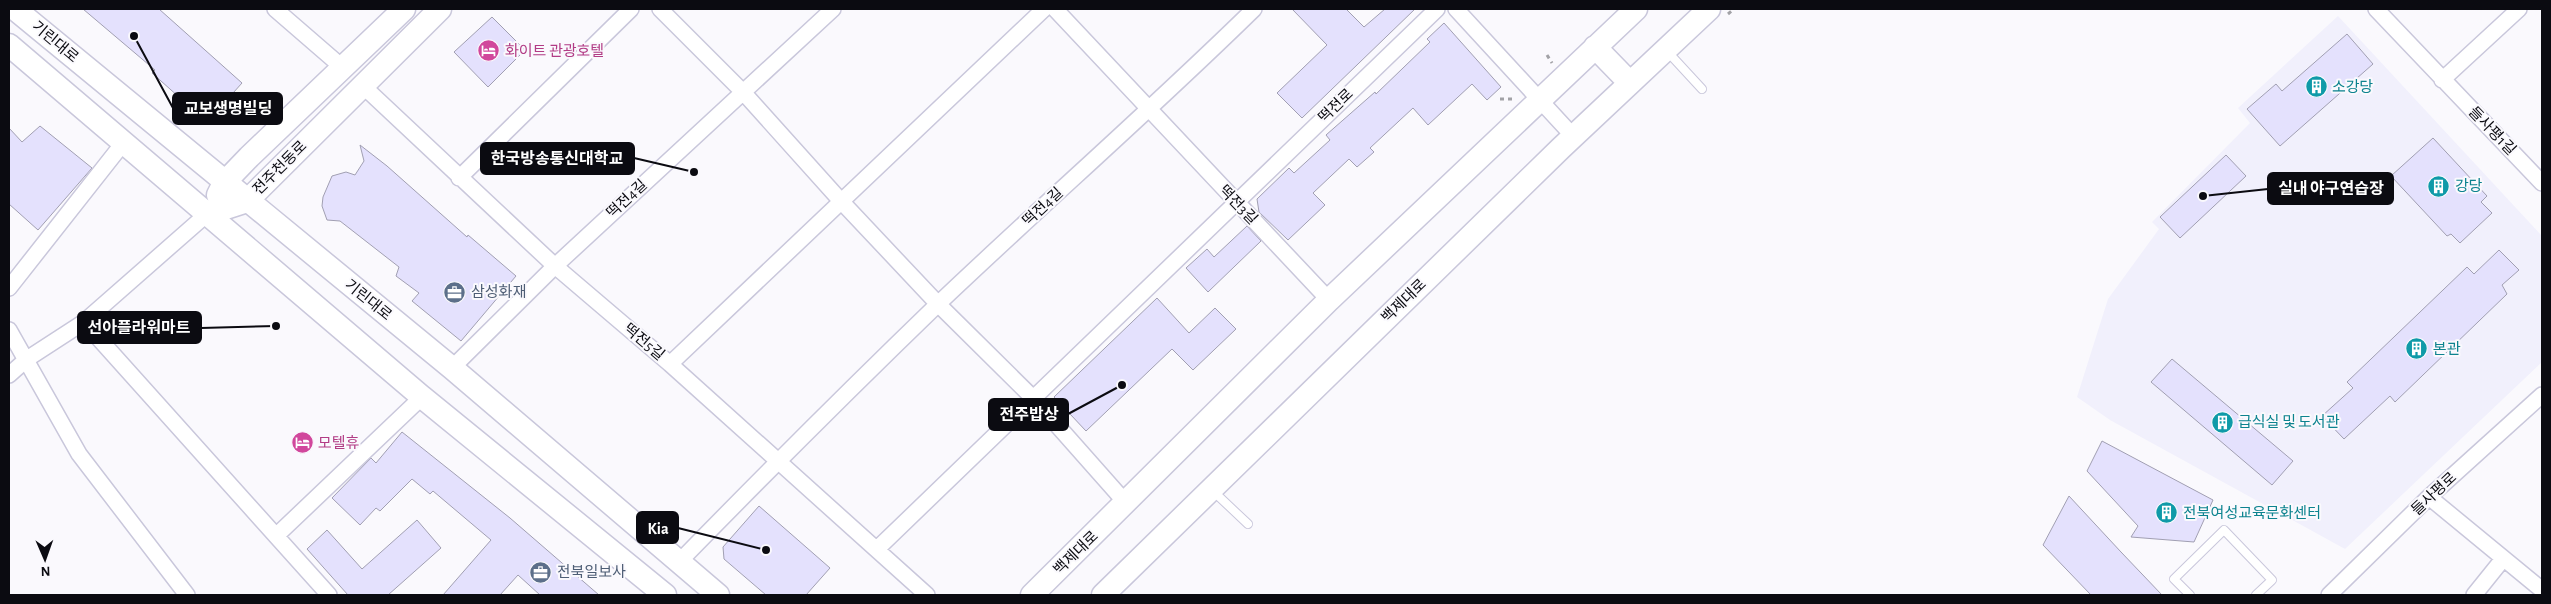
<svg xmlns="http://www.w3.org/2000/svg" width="2551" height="604" font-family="'Alegreya Sans','Noto Sans KR',sans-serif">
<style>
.built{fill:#f1f0fc}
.building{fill:#e4e1fd;stroke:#a19fb2}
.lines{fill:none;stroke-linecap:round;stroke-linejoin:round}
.lane-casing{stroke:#c9c7db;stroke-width:10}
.street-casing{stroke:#c9c7db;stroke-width:18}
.secondary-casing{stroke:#c9c7db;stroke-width:25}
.path{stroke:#a2a2a6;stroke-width:3;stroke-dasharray:4 4;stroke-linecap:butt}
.lane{stroke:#fff;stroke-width:8}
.street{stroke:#fff;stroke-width:15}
.secondary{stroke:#fff;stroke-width:22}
.labels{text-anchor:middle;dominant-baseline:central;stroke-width:4;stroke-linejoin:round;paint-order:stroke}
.street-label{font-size:15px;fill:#0b0b11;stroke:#faf9fd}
.hotel-label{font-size:15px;fill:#b23c85;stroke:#faf9fd;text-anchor:start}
.culture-label{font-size:15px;fill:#0d838f;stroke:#faf9fd;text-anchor:start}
.service-label{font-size:15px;fill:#4e5e75;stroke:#faf9fd;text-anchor:start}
.leader{fill:none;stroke:#0b0b11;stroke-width:2}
.callout-dot{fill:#0b0b11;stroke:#faf9fd;stroke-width:2}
.callout{fill:#0b0b11;stroke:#0b0b11;stroke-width:2}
.callout-label{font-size:16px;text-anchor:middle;font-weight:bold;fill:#fff}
</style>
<rect width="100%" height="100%" fill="#faf9fd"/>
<path class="built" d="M2338,16L2542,236V362L2345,549L2110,420L2077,397L2108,299L2159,229L2152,222L2250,123L2238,108Z"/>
<path class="building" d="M83,9H159L242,83L207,122L152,73L155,70Z
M1292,9H1346L1364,27L1385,9H1415L1302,118L1277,93L1327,45Z
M492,17L525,50L488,87L454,52Z
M1444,23L1501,87L1487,100L1472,84L1428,125L1413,108L1370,148L1374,152L1357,167L1349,159L1313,193L1325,205L1288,240L1259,212L1257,199L1289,168L1294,173L1330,140L1326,135L1375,92L1376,94L1430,42L1427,39Z
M2347,34L2373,64L2280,146L2247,109L2276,84L2282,91Z
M40,126L92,168L38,230L9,204V128L22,142Z
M2433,138L2487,196L2481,202L2492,213L2460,243L2451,234L2447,236L2391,176Z
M360,145L387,166L467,237L468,235L516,276L461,341L412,301L419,293L396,276L399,267L340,221L327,220L322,206L323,197L332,176L346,172L355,175L364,161Z
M2226,155L2246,176L2180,238L2160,217Z
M1247,226L1261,241L1208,292L1186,268L1207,249L1214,257Z
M2499,250L2519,270L2502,285L2507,294L2395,402L2390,396L2344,439L2322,416L2353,388L2347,382L2467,267L2474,274Z
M1157,298L1189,333L1215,308L1236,329L1193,370L1172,349L1086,431L1054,397Z
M2172,359L2293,461L2272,485L2151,382Z
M402,432L510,518L599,595H540L518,575L500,595H443L491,540L433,491L430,494L412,479L380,511L376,508L360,525L332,498L371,458L376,463Z
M2102,441L2213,500L2194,542L2131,537L2138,526L2087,471Z
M2069,496L2121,552L2162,595H2091L2043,545Z
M759,506L830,568L806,595H766L724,559L723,547Z
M417,520L441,548L388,595H348L307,549L327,530L362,569Z"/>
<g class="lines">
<defs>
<path id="lane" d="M1666,50L1702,89
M1213,491L1248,524
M2190,595L2174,579L2224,530L2272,580L2256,595"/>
<path id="street" d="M275,9L342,67
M660,9L743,92L840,200L938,304L1033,398L1126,503
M1055,9L1329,300
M1456,9L1573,136
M2376,9L2542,183
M2442,80L2519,9
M362,85L555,266L670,364L927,595
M459,178L631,9
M9,288L124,142
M84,322L329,595
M9,330L79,454L187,595
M670,364L1044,9
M452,368L555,266L833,9
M9,375L27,359L84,322L207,214
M2429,497L2542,590
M277,535L422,397
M877,549L1437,9
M679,562C764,475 850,389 938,304C1042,205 1151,110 1254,9
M2329,595L2429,497L2542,395
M2474,595L2503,559"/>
<path id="secondary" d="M15,9L452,368L718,595
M9,45L422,397L665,595
M1595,47L1630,83
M218,195L224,183L249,157L404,9
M207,214L247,201L440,9
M1032,595L1329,300L1636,9
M1103,595L1561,148L1709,9"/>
</defs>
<use href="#lane" class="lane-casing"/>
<use href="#street" class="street-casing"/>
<use href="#secondary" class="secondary-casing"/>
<path class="path" d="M1728,14L1734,9
M1547,55L1552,63
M1500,99H1512"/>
<use href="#lane" class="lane"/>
<use href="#street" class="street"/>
<use href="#secondary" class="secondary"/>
</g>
<defs>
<symbol id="hotel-disc" viewBox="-11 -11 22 22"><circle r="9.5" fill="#d1479c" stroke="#faf9fd"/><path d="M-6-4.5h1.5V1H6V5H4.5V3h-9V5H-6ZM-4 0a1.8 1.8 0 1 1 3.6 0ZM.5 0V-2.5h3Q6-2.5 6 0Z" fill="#fff"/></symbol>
<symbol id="building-disc" viewBox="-11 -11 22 22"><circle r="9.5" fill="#0f9aa8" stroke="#faf9fd"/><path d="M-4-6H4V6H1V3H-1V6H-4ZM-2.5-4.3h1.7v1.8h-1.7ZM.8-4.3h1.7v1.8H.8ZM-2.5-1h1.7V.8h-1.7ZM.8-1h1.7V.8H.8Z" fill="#fff"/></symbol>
<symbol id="office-disc" viewBox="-11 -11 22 22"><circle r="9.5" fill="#5c6f8a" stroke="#faf9fd"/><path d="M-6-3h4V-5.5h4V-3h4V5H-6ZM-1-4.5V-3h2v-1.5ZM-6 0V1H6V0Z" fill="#fff"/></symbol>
</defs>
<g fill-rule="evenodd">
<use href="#hotel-disc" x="476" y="38" width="25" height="25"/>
<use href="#building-disc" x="2304" y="74" width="25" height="25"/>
<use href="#building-disc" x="2426" y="174" width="25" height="25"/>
<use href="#office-disc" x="442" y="280" width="25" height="25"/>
<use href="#building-disc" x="2404" y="336" width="25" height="25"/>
<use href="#building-disc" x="2210" y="410" width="25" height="25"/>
<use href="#hotel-disc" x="290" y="430" width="25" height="25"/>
<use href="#building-disc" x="2154" y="500" width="25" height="25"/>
<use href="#office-disc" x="528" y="560" width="25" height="25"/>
</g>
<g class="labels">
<g class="street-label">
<text transform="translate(55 42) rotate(40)">기린대로</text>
<text transform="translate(1336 106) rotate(-44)">떡전로</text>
<text transform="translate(2492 131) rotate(46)">들사평1길</text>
<text transform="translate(280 168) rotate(-45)">전주천동로</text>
<text transform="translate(627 199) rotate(-43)">떡전4길</text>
<text transform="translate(1238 205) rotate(46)">떡전3길</text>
<text transform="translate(1043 207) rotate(-43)">떡전4길</text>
<text transform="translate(368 300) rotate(39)">기린대로</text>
<text transform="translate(1404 301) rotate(-44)">백제대로</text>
<text transform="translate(644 342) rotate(40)">떡전5길</text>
<text transform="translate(2434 494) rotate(-43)">들사평로</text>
<text transform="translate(1076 553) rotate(-44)">백제대로</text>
</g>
<g class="hotel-label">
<text x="505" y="51">화이트 관광호텔</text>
<text x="318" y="443">모텔휴</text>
</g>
<g class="culture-label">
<text x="2332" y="87">소강당</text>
<text x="2455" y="186">강당</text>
<text x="2433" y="349">본관</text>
<text x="2238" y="422">급식실 및 도서관</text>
<text x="2183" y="513">전북여성교육문화센터</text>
</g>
<g class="service-label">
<text x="471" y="292">삼성화재</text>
<text x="557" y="572">전북일보사</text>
</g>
</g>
<path class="leader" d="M134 36L173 108M694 172L634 158M2203 196L2268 189M276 326L201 328M1122 385L1068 414M766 550L678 528"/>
<g class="callout-dot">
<circle cx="134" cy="36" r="5"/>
<circle cx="694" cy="172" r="5"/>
<circle cx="2203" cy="196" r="5"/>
<circle cx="276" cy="326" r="5"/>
<circle cx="1122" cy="385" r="5"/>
<circle cx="766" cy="550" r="5"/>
</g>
<g class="callout">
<rect x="173" y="93" width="109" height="31" rx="5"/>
<rect x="481" y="143" width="153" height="31" rx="5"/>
<rect x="2268" y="173" width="125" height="31" rx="5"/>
<rect x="78" y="312" width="123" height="31" rx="5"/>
<rect x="989" y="399" width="79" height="31" rx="5"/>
<rect x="637" y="512" width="41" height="31" rx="5"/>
</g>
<g class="callout-label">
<text x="228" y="114">교보생명빌딩</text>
<text x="557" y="164">한국방송통신대학교</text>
<text x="2331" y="194">실내 야구연습장</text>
<text x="139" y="333">선아플라워마트</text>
<text x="1029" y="420">전주밥상</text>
<text x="658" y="534">Kia</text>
</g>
<rect width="2551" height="604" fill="none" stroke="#0b0b11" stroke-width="20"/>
<g transform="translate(45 559) rotate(178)" stroke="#faf9fd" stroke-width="4" paint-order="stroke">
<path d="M0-4L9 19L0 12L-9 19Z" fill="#0b0b11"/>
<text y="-8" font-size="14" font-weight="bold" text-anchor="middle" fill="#0b0b11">N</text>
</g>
</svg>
